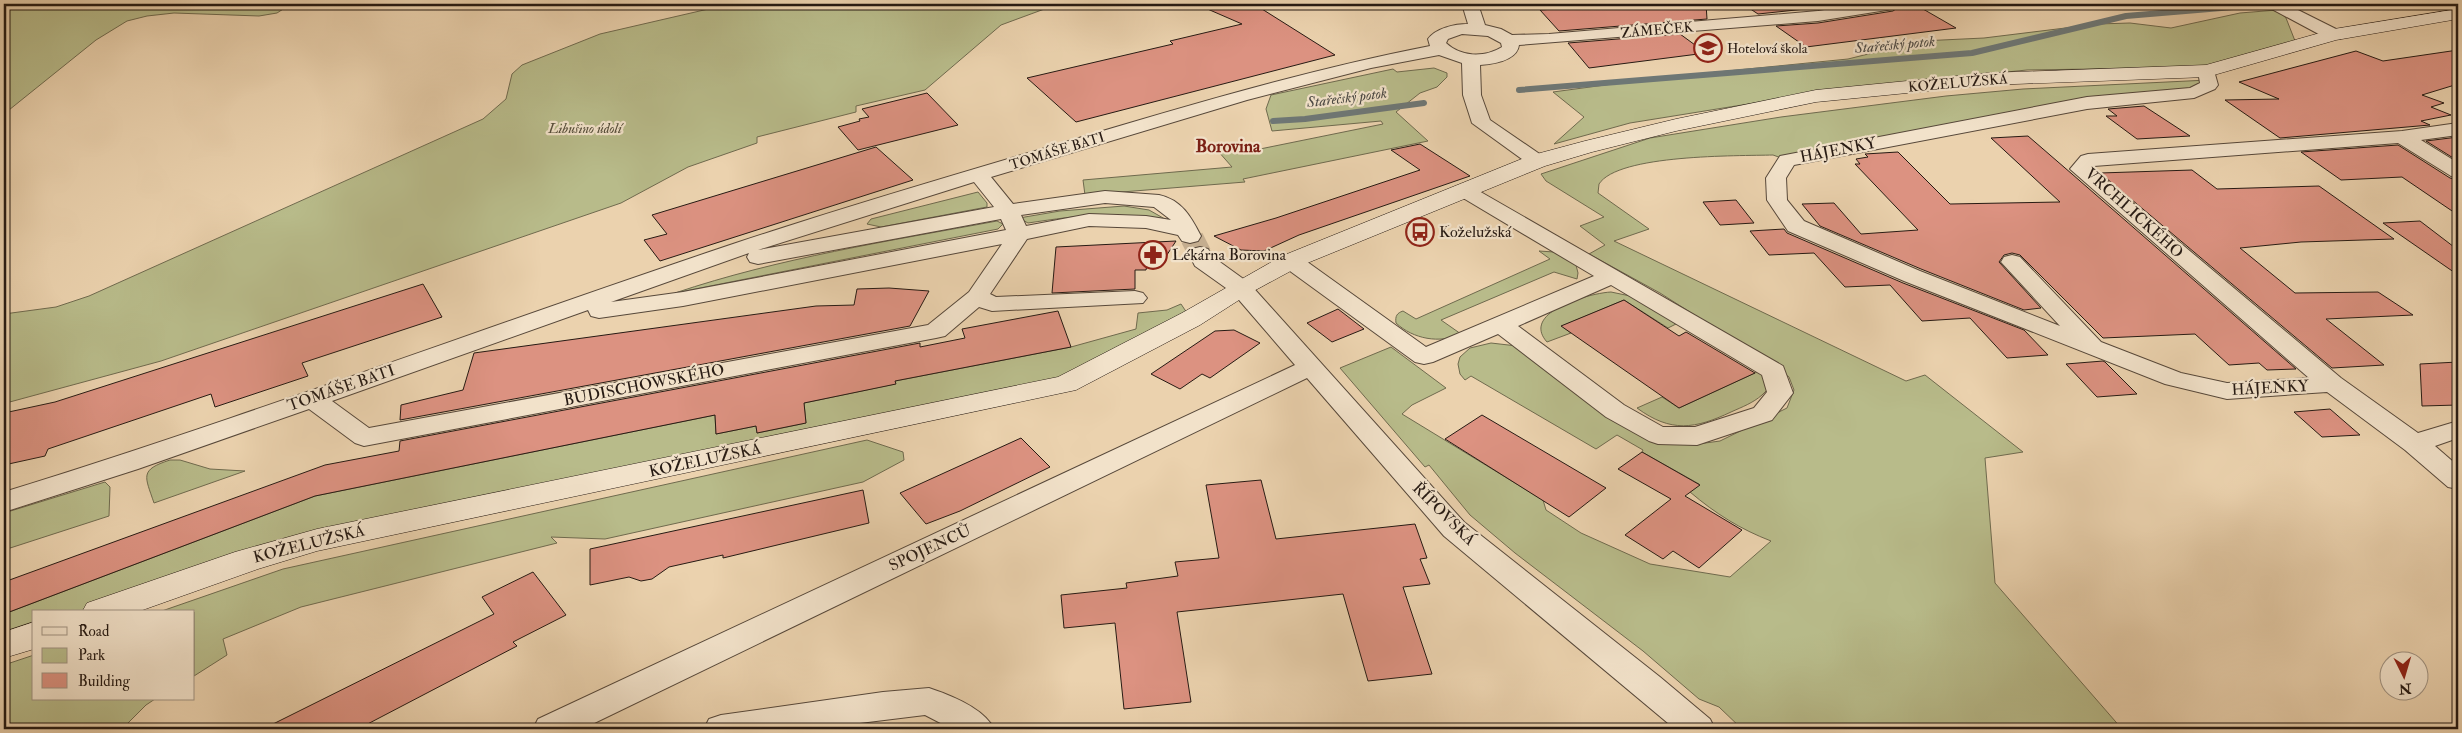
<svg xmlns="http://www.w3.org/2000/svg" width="2462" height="733" font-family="'IM FELL Double Pica',serif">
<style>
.green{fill:#b8bb8a;stroke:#6f6a4e}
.water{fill:#9eb5b6;stroke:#6e7775}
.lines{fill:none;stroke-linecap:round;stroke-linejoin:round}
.stream{stroke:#6e7775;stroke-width:6}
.building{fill:#dc9281;stroke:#261a13}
.street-tunnel{stroke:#c4ad8f;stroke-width:23;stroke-dasharray:23 12;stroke-linecap:butt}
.street-casing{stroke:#57483a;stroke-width:2}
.secondary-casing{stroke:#261a13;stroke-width:1}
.street{fill:#f2e2ca;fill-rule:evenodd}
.secondary{fill:#f2e2ca;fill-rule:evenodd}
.labels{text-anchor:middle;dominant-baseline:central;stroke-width:4.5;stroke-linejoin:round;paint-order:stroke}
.far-street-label{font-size:14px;fill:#261a13;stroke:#f2e2ca}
.far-poi-label{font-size:14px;fill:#261a13;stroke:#f2e2ca;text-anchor:start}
.far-park-label{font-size:14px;font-style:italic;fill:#524a37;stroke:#f2e2ca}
.far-water-label{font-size:15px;font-style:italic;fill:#4a4844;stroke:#f2e2ca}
.street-label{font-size:16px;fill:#261a13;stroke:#f2e2ca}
.poi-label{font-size:16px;fill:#261a13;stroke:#f2e2ca;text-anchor:start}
.far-district-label{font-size:18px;font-weight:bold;fill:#7a1f14;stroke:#f2e2ca}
</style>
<rect width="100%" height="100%" fill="#ebd2ae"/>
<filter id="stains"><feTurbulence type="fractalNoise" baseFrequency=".004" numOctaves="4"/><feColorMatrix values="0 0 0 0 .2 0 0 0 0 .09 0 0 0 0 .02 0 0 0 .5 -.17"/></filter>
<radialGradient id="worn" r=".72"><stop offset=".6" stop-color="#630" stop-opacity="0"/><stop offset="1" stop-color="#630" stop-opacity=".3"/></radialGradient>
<path class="green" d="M190,4H291L277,13L259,16L174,13L147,16L127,21L96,40L4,114V8Z
M730,4H1058L1001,25L925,90L856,106V112L757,137V143L688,167L621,203L161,361L6,403L4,398V314L56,307L89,296L483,119L506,99L512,74L522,65L600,34Z
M2277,10L2286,18L2297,46L2207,71L2158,68L2027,70L1854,87L1630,123L1554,144L1584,117L1553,92L1657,78L1848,59L1921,41L1984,38L2098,24L2130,23L2171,28L2240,13Z
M1434,68L1447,73V77L1437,87L1420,93L1396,112L1428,141L1243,179L1245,182L1085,195L1083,180L1232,167L1218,151L1256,144L1260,149L1383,124L1381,121L1272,131L1266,109L1271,95L1393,69L1397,72Z
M2208,80L2194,93L2087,103L1787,160L1773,155C1738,156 1618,154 1599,184L1598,193L1649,229L1614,241L1906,381L1925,375L2023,452L1985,458L1995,583L2122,729H1742L1719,707L1699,699L1643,651L1515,553L1470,515L1429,465L1425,467L1340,368L1391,347L1446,388L1412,405L1402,414L1543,500L1546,510L1581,533L1650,564L1730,577L1771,541C1740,529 1716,514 1690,492L1699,484L1642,452L1643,450L1617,435L1596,449L1471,376L1465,380L1460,374L1458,364L1460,357L1470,348L1491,343L1517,346L1627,424L1698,444L1720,441L1787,408L1794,390L1789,377L1776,367L1660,293L1589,254L1605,245L1580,226L1604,217L1546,181L1541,174L1650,138L1781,117L1946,96L2023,89Z
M978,192L987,203V207L881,227L867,224L871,219Z
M1124,206L1149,210L1172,223C1117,210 1082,215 1028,223L1019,218L1060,211Z
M997,221L1003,224L998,229L675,293C779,258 889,241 997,221Z
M1539,251L1554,252L1576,265L1578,273L1577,279L1554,272L1441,320L1461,334C1440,344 1413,339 1396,323C1395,316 1397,313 1403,311L1416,319L1550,259Z
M1611,292L1635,297L1676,324L1668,328L1624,300L1562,326L1571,333L1547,342C1520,312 1590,293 1611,292Z
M1181,304L1191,319L1066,384L284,553L111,612H34V638L4,648V614L315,496L715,415L716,434L756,426L757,433L806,423L804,403L895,384V381L1071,347L1136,329L1138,313L1167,310Z
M1762,371L1767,390L1762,395C1753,403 1742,407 1731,412C1695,429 1671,433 1637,408L1662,397L1679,408L1757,372Z
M867,440L903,452L904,460L863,482L605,539L551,537L557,543L301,607L223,639L227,655L194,676V612H159L283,569Z
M170,460H180L210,469L245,471L154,503C145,476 139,470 170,460Z
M105,482L110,487L109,516L4,550V513Z
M34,655V699H155L146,705L122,729H4V665Z"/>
<path class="water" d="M2274,4H2425L2349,7Z"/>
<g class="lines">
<path class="stream" d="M1519,90L1972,53L2126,16L2269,4
M1273,121L1305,119L1424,103"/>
</g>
<path class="building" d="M1196,4H1254L1335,55L1076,122L1027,78L1173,44L1170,41L1242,24Z
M1628,4H1706L1707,19L1559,31L1540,10Z
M1743,4H1853L1758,14Z
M1903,4H1923V9L1956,28L1806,47L1776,26L1818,23L1893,11Z
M1680,34L1706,53L1589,68L1568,43Z
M2458,50V84L2422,95L2444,103L2431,107L2451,115L2421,121L2430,125L2280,138L2225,100L2279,99L2239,82L2356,51L2383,61Z
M927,93L958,125L858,150L838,127L860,121L859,119L869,117L862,109Z
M2144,106L2190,136L2137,139L2106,116H2117L2108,109Z
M2028,136L2072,174L2296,369L2267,370L2259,363L2229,365L2195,334L2103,338L2020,255L2012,253L2004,255L1999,262L2041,308L2024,310L1921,269L1820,226L1802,204L1834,203L1861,234L1918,230L1855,164H1860L1856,159L1868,157L1865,154L1898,152L1950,204L2060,202L1991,138Z
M2458,137V161L2426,141Z
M1420,144L1470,176L1299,235L1264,251L1241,250L1214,236L1276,218L1420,170L1391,150Z
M2398,145L2450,178L2458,180V215L2402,177L2341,180L2301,152Z
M876,147L913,180L660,261L644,240L667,234L652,215Z
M2192,170L2217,189L2319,186L2394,239L2301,242L2240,248L2295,293L2378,292L2413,315L2326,319L2384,365L2332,368L2100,173Z
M1736,200L1754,223L1720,225L1703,202Z
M2420,221L2458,250V275L2383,223Z
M1784,229L1787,233L1903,283L2024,330L2048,355L2007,358L1970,318L1922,321L1890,285L1845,287L1814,253L1769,255L1750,231Z
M1176,241L1161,264L1147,265L1146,270H1135V289L1052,293L1056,247Z
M423,284L442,317L302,363L308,376L215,407L211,394L48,449L45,456L4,465V413L55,402Z
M889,288L929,291L910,326L400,420L401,405L463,390L474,353L816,306L854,305L857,289Z
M1624,300L1679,336L1686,332L1755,373L1679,408L1561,326Z
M1338,309L1364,329L1332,342L1307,323Z
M1058,311L1071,347L895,381L896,384L804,403L806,423L757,433L756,426L716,434L715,415L315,496L4,614V582L325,465L399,451L400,441L920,343V347L965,338L962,329Z
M1234,330L1260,343L1210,378L1202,374L1180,389L1151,374L1215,331Z
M2103,361L2105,362L2137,394L2097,397L2066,364Z
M2458,362V405L2422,406L2420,364Z
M2330,409L2360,435L2322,437L2294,412Z
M1482,415L1606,488L1569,517L1445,439Z
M1021,438L1050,467L960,511L926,524L900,493Z
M1642,452L1700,485L1685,496L1742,530L1699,568L1673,551L1663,559L1625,535L1671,499L1618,469Z
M1261,480L1276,539L1415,524L1427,558L1420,559L1430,584L1403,587L1432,674L1368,681L1343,594L1177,612L1191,702L1124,709L1115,623L1064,628L1061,595L1127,588L1126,583L1178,576L1175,562L1219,558L1206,485Z
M863,490L869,523L723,558V555L669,567L652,579L641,581L629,577L590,585V549Z
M533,572L566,615L513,642L517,646L358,729H263L494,614L482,597Z"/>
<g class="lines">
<path class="street-tunnel" d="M1192,238L1200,254"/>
<defs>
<path id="street" d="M1462,4H1478L1485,25L1501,29L1512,35L1549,34L1818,11L1864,4H1901L1893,9L1818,21L1519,45C1517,61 1493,64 1480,65L1481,95L1490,120L1544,157L1547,161L1544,165L1537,167L1530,165L1472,123L1463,95L1462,63L1439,55L1371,68L1247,100L991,177L1013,204L1105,191L1159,195C1182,200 1191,217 1201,236L1198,241L1190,243L1182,241L1178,235L1146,228L1089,226L1027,239L990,294L996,297L1135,291L1143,293L1147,298L1143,303L992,311L979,307L945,336L936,338L364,446L355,443L309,409L138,469L4,512V492C250,416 491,325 736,243C841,208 947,177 1052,146C1177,109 1302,71 1430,46L1428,39C1436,28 1455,24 1468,24ZM1462,34L1488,36L1501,43L1502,47C1484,58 1461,57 1446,43L1448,39ZM974,182L994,207L758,250ZM1105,203L1154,207L1171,220L1146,216L1089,214L1026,226L1021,215ZM1001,219L1006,230L683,292L611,302L749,253L747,257L750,262L758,264ZM1002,244L969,292L928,325L369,428L332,401L588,310L591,316L599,318L683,306Z
M2266,4H2286L2340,31L2342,35L2340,39H2328L2268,7Z
M2207,66L2213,67L2218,85L2215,89L2194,98L2087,109L1794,165L1786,178L1787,200L1804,221L1920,271L2060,326L2001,262L2004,257L2012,255L2020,257L2101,342L2181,373L2227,383L2309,378L2070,169L2081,156L2088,154L2402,131L2458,123V135L2421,140L2458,163V178L2451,176L2398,143L2094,166L2091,168L2341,378L2418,433L2458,421V438L2435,446L2458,466V489L2448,487L2405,450L2327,392L2227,399L2165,384L1904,281L1788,231L1767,200L1766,178L1780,156L2087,97L2190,88L2200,83L2198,71L2201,67Z
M1465,185L1472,187L1783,366L1793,393L1772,420L1697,445L1658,444L1649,441L1606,417L1498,334L1433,362L1424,364L1415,362L1283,266L1280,261L1283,256L1291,254L1299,256L1426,347L1594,276L1458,195L1455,191L1458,187ZM1611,285L1762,375L1767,392L1754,408L1695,427H1663L1624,405L1518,326Z
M1200,247L1208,249L1213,257L1249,283L1464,522L1660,677L1710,719L1715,729H1675L1444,536L1307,378L582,729H533L538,719L1295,365L1233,293L1195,266L1189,254L1192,249Z
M929,688C950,695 984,708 994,729H952L925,715L811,729H704L709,719L721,715L883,692Z"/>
<path id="secondary" d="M2458,9V19L2336,40L2207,77L1988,85L1816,102L1676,131L1592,152L1545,166L1300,266L1250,293L1200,325L1076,390L317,551L258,569L137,612H82L87,603L235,552L317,529L1058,377L1182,313L1282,256L1529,156L1585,141L1676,119L1816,90L1988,73L2206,65L2334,29Z
M34,622V649L4,658V632Z"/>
</defs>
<use href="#street" class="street-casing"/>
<use href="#secondary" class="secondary-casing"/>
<use href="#street" class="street"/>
<use href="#secondary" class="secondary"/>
</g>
<defs>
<symbol id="university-ring" viewBox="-11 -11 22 22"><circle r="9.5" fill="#f2e2ca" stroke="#8f2418" stroke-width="1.5"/><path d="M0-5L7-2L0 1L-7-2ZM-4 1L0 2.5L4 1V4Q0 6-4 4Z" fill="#8f2418"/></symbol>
<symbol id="bus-ring" viewBox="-11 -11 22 22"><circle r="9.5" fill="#f2e2ca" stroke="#8f2418" stroke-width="1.5"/><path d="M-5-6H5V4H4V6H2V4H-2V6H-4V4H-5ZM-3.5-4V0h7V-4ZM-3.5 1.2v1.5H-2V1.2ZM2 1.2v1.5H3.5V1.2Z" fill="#8f2418"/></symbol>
<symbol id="pharmacy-ring" viewBox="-11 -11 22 22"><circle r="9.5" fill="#f2e2ca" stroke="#8f2418" stroke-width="1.5"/><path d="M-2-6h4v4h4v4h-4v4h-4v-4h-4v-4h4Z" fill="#8f2418"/></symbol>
</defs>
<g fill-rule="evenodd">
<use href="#university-ring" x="1692" y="32" width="32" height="32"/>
<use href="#bus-ring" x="1404" y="216" width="32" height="32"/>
<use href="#pharmacy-ring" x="1137" y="239" width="32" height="32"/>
</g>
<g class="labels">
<g class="far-street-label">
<text transform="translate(1657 30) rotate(-5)">ZÁMEČEK</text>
<text transform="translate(1958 83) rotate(-5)">KOŽELUŽSKÁ</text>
<text transform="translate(1057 151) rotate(-17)">TOMÁŠE BATI</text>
</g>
<g class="far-poi-label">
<text x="1727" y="48">Hotelová škola</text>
</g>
<g class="far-park-label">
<text x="585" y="128">Libušino údolí</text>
</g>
<g class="far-water-label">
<text transform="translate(1895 45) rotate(-5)">Stařečský potok</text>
<text transform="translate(1347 98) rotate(-7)">Stařečský potok</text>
</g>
<g class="street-label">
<text transform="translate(1838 150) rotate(-11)">HÁJENKY</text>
<text transform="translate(2134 213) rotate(42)">VRCHLICKÉHO</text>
<text transform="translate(644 385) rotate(-11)">BUDISCHOWSKÉHO</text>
<text transform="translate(341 388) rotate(-19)">TOMÁŠE BATI</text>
<text transform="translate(2270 388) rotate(-3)">HÁJENKY</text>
<text transform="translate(705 460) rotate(-12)">KOŽELUŽSKÁ</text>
<text transform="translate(1444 514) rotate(45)">ŘÍPOVSKÁ</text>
<text transform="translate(309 544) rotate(-14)">KOŽELUŽSKÁ</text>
<text transform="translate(930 548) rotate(-25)">SPOJENCŮ</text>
</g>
<g class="poi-label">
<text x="1439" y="232">Koželužská</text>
<text x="1172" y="255">Lékárna Borovina</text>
</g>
<g class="far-district-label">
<text x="1228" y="146">Borovina</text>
</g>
</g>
<rect width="2462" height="733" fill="none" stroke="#ebd2ae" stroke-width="20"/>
<rect x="5" y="5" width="2452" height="723" fill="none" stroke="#261a13" stroke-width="2.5"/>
<rect x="10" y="10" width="2442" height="713" fill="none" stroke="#261a13"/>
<rect x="32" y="610" width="162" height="90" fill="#f2e2ca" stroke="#a09281"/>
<rect x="42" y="627" width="25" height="8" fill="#f2e2ca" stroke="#a09281"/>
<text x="78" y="636" font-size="15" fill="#261a13">Road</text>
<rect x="42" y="648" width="25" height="15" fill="#b8bb8a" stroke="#a09281"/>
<text x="78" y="660" font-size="15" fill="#261a13">Park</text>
<rect x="42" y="673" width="25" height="15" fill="#dc9281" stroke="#a09281"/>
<text x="78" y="686" font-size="15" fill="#261a13">Building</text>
<g transform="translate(2404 676) rotate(175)"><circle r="24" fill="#f2e2ca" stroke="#a09281"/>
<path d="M0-4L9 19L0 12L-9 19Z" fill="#8f2418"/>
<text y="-8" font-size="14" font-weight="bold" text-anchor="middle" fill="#261a13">N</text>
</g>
<rect width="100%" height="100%" filter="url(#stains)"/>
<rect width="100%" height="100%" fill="url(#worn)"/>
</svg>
